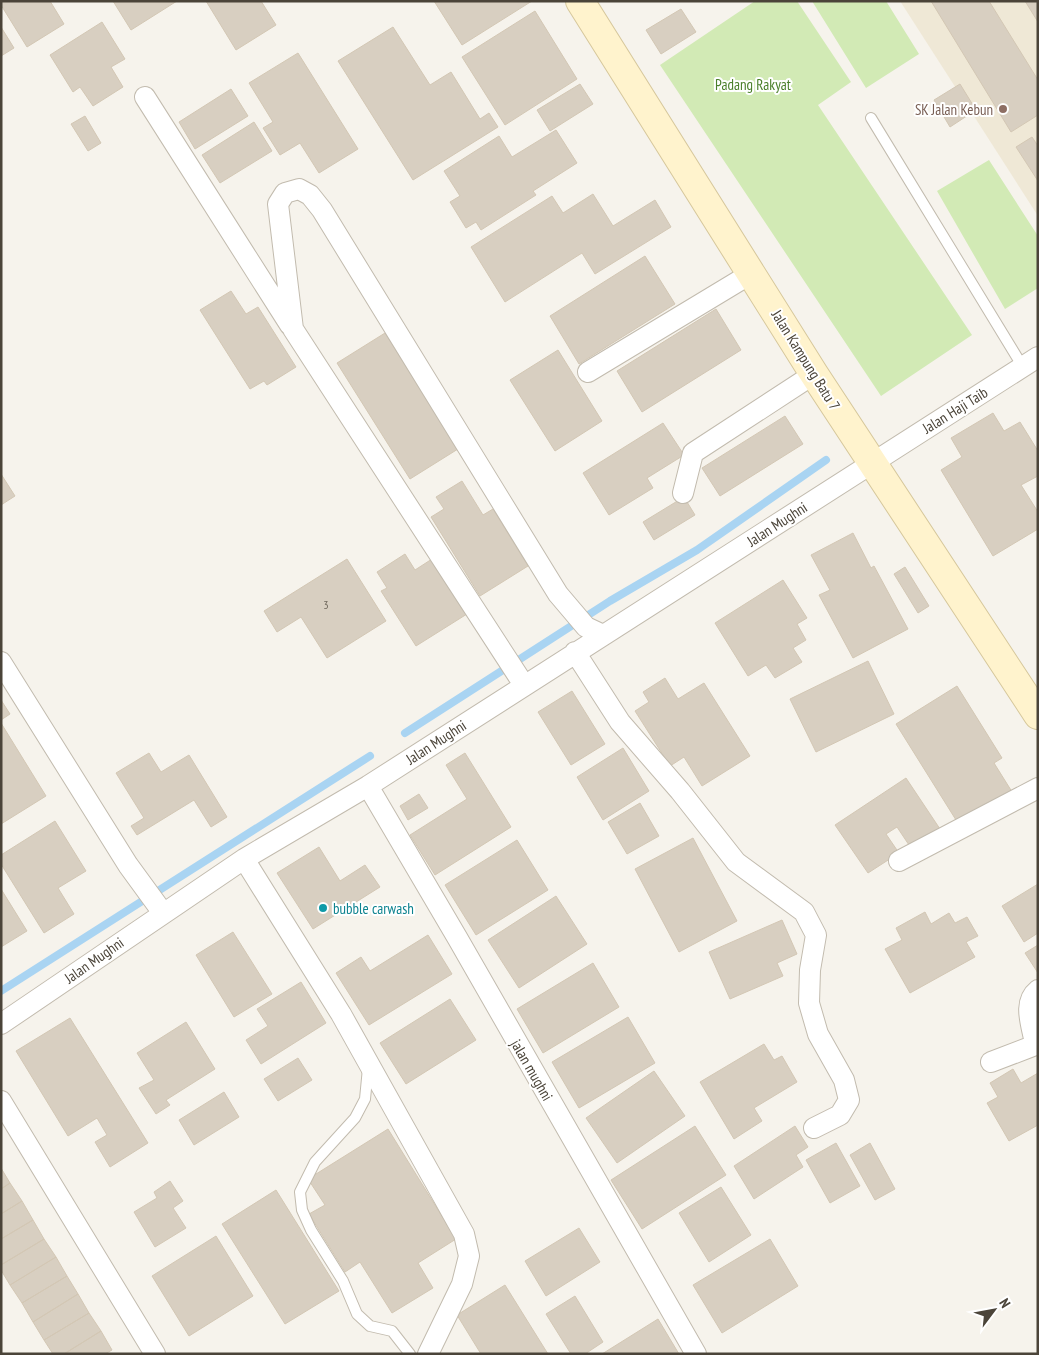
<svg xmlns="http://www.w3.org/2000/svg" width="1039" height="1355" font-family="'PT Sans Narrow',sans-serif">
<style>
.education{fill:#efe8d6}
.green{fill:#d2eab5}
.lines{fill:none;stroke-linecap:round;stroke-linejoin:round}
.stream{stroke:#a9d4f2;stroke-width:8}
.building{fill:#d8cfc1;stroke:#d3c7b4}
.lane-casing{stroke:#c2bbae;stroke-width:12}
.street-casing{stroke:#c2bbae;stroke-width:22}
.secondary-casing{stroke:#d6c79b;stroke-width:30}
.lane{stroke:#fff;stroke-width:10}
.street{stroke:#fff;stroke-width:20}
.secondary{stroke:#fff3cd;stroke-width:28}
.education-dot{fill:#8d6e63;stroke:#fff;stroke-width:2}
.culture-dot{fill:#0f9aa8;stroke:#fff;stroke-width:2}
.labels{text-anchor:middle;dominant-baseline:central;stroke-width:4;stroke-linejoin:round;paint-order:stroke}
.number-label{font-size:12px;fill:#6e675b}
.park-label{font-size:15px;fill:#4a7f2a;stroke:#fff}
.education-label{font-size:15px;fill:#785e54;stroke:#fff;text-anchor:end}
.street-label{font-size:15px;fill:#4b4439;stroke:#fff}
.culture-label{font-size:15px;fill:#0d838f;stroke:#fff;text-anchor:start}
</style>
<rect width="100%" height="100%" fill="#f6f3ec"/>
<path class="education" d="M900,1H1038V216Z"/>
<path class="green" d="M755,1H797L851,82L818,105L972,335L881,396L660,65Z
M812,1H886L919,54L866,88Z
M989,160L1038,236V288L1005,309L937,191Z"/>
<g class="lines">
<path class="stream" d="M405,733L610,601L697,550L826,460
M1,991L370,756"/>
</g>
<path class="building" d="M1,1H50L64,24L27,47L1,5Z
M113,1H177L131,30Z
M206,1H261L276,25L236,50Z
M434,1H532L462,45Z
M931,1H989L1038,80V115L1011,132Z
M1025,1H1038V22Z
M681,9L696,32L661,54L646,30Z
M535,11L577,79L505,125L462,57Z
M102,22L125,59L111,67L123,87L93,106L80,87L73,92L50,55Z
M1,27L14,48L1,56Z
M393,27L430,85L451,72L480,119L489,113L498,127L413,180L338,61Z
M298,53L358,149L319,173L300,143L280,155L263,128L273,122L249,83Z
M580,84L593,104L550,131L537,110Z
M960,84L976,110L950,127L934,100Z
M231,89L248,116L195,149L179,122Z
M85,116L101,143L88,151L71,124Z
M254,122L272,151L220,183L202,155Z
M556,130L577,163L533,191L536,195L481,230L476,222L466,228L450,202L460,196L444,171L499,136L512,157Z
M1032,137L1038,146V181L1016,147Z
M593,194L613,226L655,200L671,227L595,274L582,253L505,302L471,247L552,196L563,213Z
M645,256L675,304L579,364L550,316Z
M231,291L246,314L258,307L296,367L267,385L264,381L250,389L200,310Z
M716,309L741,350L642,412L617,371Z
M385,333L458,449L410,479L337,363Z
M558,350L602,421L555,451L510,380Z
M993,413L1004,431L1020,422L1038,451V476L1021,485L1038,512V529L993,556L941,470L962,457L951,438Z
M785,416L803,444L720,496L702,468Z
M663,423L684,455L647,478L653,488L609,515L583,473Z
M1,474L15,496L1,505Z
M462,481L483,515L493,509L528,566L480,596L431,517L444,509L436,497Z
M684,497L695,515L654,540L643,522Z
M853,533L871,568L874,566L908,629L853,658L819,595L830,590L811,555Z
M405,554L415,570L432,559L467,614L416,646L381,591L387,588L377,572Z
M347,559L386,621L327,658L301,617L277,632L264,611Z
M905,567L929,606L918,613L894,574Z
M783,580L807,618L797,624L806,640L793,648L802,662L775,678L766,665L748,676L715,623Z
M868,661L894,714L816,752L790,699Z
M665,678L678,699L704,683L750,756L702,786L684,757L670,766L635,711L649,702L643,692Z
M957,686L1002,758L994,763L1014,795L961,828L896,724Z
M572,691L605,744L571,765L538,712Z
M1,700L10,714L1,720Z
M1,723L46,796L1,824Z
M623,748L649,791L603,820L577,777Z
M149,753L161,772L189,755L227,817L211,827L194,800L137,835L131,826L144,818L116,773Z
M465,753L511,827L435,875L410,835L467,799L446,765Z
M906,778L942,832L913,851L897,827L886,834L899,853L868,873L835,825Z
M419,794L428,808L408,820L400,806Z
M640,803L659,836L627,854L608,822Z
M55,821L86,871L58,888L74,914L44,933L1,864V855Z
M693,838L737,921L679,952L635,869Z
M517,840L548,890L476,935L445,885Z
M319,847L340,881L365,865L380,887L313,929L277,873Z
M1038,884V933L1024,942L1002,906Z
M1,889L27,931L1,947Z
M556,896L587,944L519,988L488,940Z
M925,912L931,924L949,913L955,923L967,917L978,936L966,942L975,957L910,993L885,949L902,940L896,928Z
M782,920L797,954L777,963L783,976L730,999L709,952Z
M233,932L272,994L234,1017L196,955Z
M428,935L452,974L369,1025L336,973L361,957L370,971Z
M1038,945V973L1025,953Z
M593,963L619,1007L543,1053L517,1009Z
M301,982L326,1023L261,1064L246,1040L268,1026L257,1009Z
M450,999L476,1040L406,1084L380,1043Z
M628,1017L655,1063L579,1108L552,1062Z
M70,1018L148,1143L110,1167L95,1142L107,1135L97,1118L68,1136L16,1051Z
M186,1022L215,1069L166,1100L170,1105L156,1114L139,1088L154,1080L137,1053Z
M764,1044L774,1060L782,1056L797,1082L754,1108L762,1121L734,1139L700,1082Z
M298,1058L312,1080L278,1101L264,1079Z
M1013,1069L1021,1083L1038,1073V1125L1009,1141L987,1103L998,1097L990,1083Z
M654,1071L685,1116L617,1163L586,1118Z
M224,1092L239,1117L194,1145L179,1120Z
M695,1126L726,1175L642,1229L611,1180Z
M795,1126L808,1147L796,1155L803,1167L754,1199L734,1166Z
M388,1129L456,1239L418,1263L433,1288L392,1313L360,1262L345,1272L309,1214L325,1205L308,1179Z
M836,1143L860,1186L830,1203L806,1160Z
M870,1143L895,1189L875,1200L850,1155Z
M1,1168L10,1183L1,1189Z
M170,1181L183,1201L173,1208L186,1228L155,1247L134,1212L157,1198L154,1192Z
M10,1183L22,1201L1,1214V1189Z
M721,1187L751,1235L709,1262L679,1213Z
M276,1190L339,1291L285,1324L222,1224Z
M22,1201L33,1220L1,1239V1214Z
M33,1220L44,1239L1,1265V1239Z
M579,1228L600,1262L546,1296L525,1261Z
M216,1236L253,1296L189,1336L152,1276Z
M44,1239L56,1257L10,1285L1,1270V1265Z
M770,1239L798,1286L722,1333L693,1285Z
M56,1257L67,1276L22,1303L10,1285Z
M67,1276L78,1294L33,1322L22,1303Z
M505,1285L548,1354H481L457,1315Z
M78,1294L89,1313L44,1340L33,1322Z
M575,1296L603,1342L585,1354H571L546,1314Z
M89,1313L101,1331L64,1354H53L44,1340Z
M658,1319L679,1354H602Z
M101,1331L112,1350L105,1354H64Z"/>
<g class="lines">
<defs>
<path id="lane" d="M871,118L1023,367
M368,1068L365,1099L355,1118L315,1162L300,1192L302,1210L311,1230L343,1281L357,1314L370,1326L392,1331L410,1354"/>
<path id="street" d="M145,97L290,325
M588,372L752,273
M683,493L693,453L814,374
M575,652L620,722L680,791L736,862L804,912L816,935L810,970L809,1003L818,1034L844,1080L849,1100L840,1115L814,1128
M1,662L128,865L163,913
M524,685L293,329L278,204L285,193L299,189L310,195L322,210L558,594L586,627L603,635
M368,786L458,939L696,1354
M244,859L341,1014L464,1234L469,1256L462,1284L428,1354
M899,861L1038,788
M1,1024L244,859L368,786L1038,357
M1035,1044C1032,1025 1022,1003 1038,990
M991,1062L1038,1044
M1,1101L155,1354"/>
<path id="secondary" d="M580,1L814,374L1038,715"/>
</defs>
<use href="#lane" class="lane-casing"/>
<use href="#street" class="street-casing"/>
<use href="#secondary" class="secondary-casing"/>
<use href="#lane" class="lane"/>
<use href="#street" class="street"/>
<use href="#secondary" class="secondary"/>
</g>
<circle class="education-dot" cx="1003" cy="109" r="5"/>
<circle class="culture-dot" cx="323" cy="908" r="5"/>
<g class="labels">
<g class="number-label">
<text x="326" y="604">3</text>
</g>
<g class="park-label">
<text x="753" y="84">Padang Rakyat</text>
</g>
<g class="education-label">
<text x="993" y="109">SK Jalan Kebun</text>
</g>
<g class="street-label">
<text transform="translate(806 360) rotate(58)">Jalan Kampung Batu 7</text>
<text transform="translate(955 410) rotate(-32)">Jalan Haji Taib</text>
<text transform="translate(777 524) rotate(-33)">Jalan Mughni</text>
<text transform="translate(436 742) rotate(-33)">Jalan Mughni</text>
<text transform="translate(94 960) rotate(-35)">Jalan Mughni</text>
<text transform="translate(532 1070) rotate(60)">jalan mughni</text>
</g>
<g class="culture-label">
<text x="333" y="908">bubble carwash</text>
</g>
</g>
<rect width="1039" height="1355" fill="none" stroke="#4b4439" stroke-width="5"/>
<g transform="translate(994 1310) rotate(58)" stroke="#ffffff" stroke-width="4" paint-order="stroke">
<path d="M0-4L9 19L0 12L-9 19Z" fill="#4b4439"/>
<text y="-8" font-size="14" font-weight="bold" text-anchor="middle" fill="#4b4439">N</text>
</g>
</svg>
